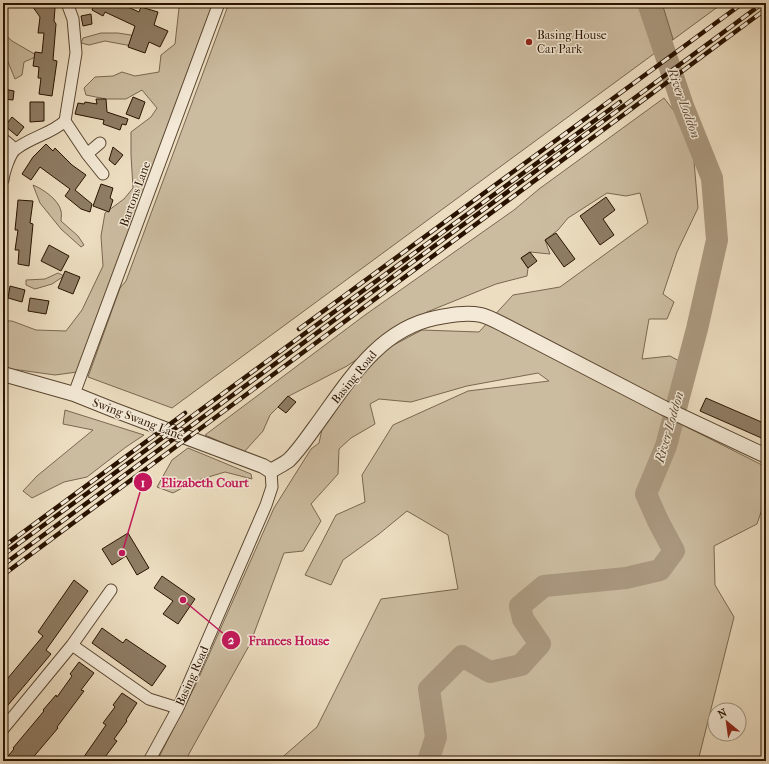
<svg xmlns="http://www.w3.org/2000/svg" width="769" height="764" font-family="'IM FELL French Canon',serif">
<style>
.green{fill:#cbbb9f;stroke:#7a6750}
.water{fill:#aa987f;stroke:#76634c}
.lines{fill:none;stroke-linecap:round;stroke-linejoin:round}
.shore{stroke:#6a5640;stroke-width:1}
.river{stroke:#aa987f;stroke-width:22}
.building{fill:#8e7c64;stroke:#291300}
.minor-casing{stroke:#5a4630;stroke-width:13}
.tertiary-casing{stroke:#5a4630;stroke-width:16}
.minor{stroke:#f3e9d6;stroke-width:11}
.tertiary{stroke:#f3e9d6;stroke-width:14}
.rail-casing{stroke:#291300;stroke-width:4.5}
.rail{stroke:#f3e9d6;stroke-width:3;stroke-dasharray:9;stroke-linecap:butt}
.poi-dot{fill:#8f2418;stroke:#f3e9d6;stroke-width:1.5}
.labels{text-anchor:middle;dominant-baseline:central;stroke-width:3;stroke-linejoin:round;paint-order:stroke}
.poi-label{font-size:12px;fill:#291300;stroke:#f3e9d6;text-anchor:start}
.street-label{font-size:12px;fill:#291300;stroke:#f3e9d6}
.water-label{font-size:13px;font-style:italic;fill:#5d4833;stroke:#f3e9d6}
.leader{fill:none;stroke:#c2185b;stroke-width:1.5}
.callout-dot{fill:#c2185b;stroke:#f3e9d6;stroke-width:1.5}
.mark-label{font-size:12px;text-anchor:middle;font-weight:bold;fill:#fff}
.callout-label{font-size:13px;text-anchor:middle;font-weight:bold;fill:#c2185b;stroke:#f3e9d6;stroke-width:3;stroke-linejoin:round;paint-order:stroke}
</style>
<rect width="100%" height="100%" fill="#ecddc0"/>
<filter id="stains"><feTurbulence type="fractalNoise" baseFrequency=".005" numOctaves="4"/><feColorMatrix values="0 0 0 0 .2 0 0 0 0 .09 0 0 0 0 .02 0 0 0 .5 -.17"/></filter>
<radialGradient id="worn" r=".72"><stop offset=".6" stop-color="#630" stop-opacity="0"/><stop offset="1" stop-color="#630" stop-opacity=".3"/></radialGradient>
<path class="green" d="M166,3H213L77,372L55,375L12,369L3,366V321H12L36,330L66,331L82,310L103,266L101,236L105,213L124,199L133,188L131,155V132L151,117L157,108L142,90L126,99H106L86,95L84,88L95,77L113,76L122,72L135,76L159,72L161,55L175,44L179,8Z
M229,3H723L172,408L88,377L120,288L126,281Z
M3,33L12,41L38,56L24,62L22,75L15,79L3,50Z
M101,33H118L137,36L132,46L105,41L89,45L81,43L83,38Z
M664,98L682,121L694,161L698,208L677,252L663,294L674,302L667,319H649L642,359L670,356L683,363L673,405L639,403L766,467V497L757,524L714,546L715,585L734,617L698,761H278L317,727L381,599L458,589L448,535L407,511L379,534L343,560L331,585L305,575L336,515L365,502L362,475L393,425L468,391L549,381L538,373L467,386L411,402L379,399L370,404L375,424L351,438L339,449L338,474L311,504L321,521L303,551L284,553L250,644L185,761H157L196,684L274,508L311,449L319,443L323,425L350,386L384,350L422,330L479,332L513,295L560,287L648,223L640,193L626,196L607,193L568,218L558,230L545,240L550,254L530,252L521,258L528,268L527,276L496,284L427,312L347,366L289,396L270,415L263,431L244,452L205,435L365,315L514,210L539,189Z
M33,185C43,189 59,200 61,211C62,214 61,218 61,221L78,236L84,245L81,247L61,229L40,203Z
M58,273L64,276L52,284L35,289L26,285V280L45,279Z
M65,410L144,435L126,447L87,477L64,482L32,498L23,491L37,476L93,430L63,424Z
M188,448L251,474L252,479L225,472L195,481L173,493L157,487L172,460Z"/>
<path class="water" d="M644,3H662L673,39L660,50Z"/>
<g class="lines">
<path class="shore" d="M648,3L661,40L663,42L668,37L659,3"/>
<path class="river" d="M428,761L436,737L429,689L462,656L490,672L521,665L540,644L523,619L520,606L544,586L626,578L660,570L674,551L658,521L646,494L666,446L697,329L717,240L712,178L683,106L648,3"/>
</g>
<path class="building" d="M30,3H51L55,8L54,21L56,24L53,60L57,61L52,96L39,94L41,78H38L39,67L33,66L35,52L42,53L44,33H38L40,17Z
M85,3H119L139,12L141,7L158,12L154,25L168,31L160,47L149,42L145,53L128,47L135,26L105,12L103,16L92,10L93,7Z
M91,14L92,24L83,26L81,16Z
M4,89L14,91L13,100L3,99Z
M133,97L145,102L139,119L126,114Z
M96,99H106L107,112L128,119L126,125L122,124L120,130L103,124L104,120L75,114L78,103L84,104L85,102L97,104Z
M30,102H44V121L30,122Z
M12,117L24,127L17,136L5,126Z
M46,144L53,151L55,148L72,165L86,175L75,190L92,204L90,212L81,209L65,196L70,189L40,167L31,180L22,174L33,157Z
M113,147L123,155L115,165L109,160Z
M101,184L113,188L110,198L113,200L109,212L93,206Z
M606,197L615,210L603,219L614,235L600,245L580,216Z
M18,200L33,201L30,223L33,224L29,266L18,264L19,250H15L18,230H15Z
M556,233L575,259L564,267L545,240Z
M49,245L69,256L61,271L41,261Z
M530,252L537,261L528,268L521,258Z
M65,271L80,277L73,294L58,288Z
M10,286L25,290L22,302L8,298Z
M30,298L49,301L46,314L28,311Z
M288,396L296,402L286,413L278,407Z
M706,398L766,424V440L700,411Z
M128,533L149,568L137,575L126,556L112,565L102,549Z
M162,576L195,599L178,624L163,614L173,601L154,588Z
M74,580L88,591L46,650L51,654L3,711V684L43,636L38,632Z
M102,628L123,643L126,639L166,666L152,686L92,643Z
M79,662L94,673L81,690L84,691L57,727L58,728L30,761H4L14,749L13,748L44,711L43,710L56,695L57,697L72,676L70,674Z
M122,693L137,703L126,720L127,721L114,739L117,741L102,761H81L106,725L103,723L115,707L113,705Z"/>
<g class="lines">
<defs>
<path id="minor" d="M65,121L87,154L103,174
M3,139L15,149
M87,154L100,143
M3,180C4,172 10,153 16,149C31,137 51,134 65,121L76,53L73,19L67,3
M74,394L219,3
M72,645L111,590
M3,729L72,645L149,699L178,708
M149,761L178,708L266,505L272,487L271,471"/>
<path id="tertiary" d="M3,374L74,394L114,410L263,466L271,471C277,467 284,464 289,460C299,450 307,438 315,427C348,382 378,330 435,318C450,315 466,312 481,315C489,317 498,322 506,326L664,408L766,456"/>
</defs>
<use href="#minor" class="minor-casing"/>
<use href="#tertiary" class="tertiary-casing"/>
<use href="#minor" class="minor"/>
<use href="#tertiary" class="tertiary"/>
<defs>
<path id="rail" d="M299,329L743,3
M3,547L185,413
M3,555L620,102
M3,565L763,3
M3,575L766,9"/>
</defs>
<use href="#rail" class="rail-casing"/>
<use href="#rail" class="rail"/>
</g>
<circle class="poi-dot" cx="529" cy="42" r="4"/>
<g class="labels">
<g class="poi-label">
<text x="537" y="35">Basing House<tspan x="537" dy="14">Car Park</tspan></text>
</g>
<g class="street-label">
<text transform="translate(135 194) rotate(-70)">Bartons Lane</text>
<text transform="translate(354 377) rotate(-51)">Basing Road</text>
<text transform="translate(138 419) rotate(21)">Swing Swang Lane</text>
<text transform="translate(192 676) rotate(-66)">Basing Road</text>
</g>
<g class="water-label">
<text transform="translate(684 103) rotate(70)">River Loddon</text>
<text transform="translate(669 427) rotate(-74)">River Loddon</text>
</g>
</g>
<path class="leader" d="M122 553L143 482M183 600L231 640"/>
<g class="callout-dot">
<circle cx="122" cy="553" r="4"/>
<circle cx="183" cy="600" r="4"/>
<circle cx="143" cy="482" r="10"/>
<circle cx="231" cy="640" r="10"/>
</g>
<g class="mark-label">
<text x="143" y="487">1</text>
<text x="231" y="644">2</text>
</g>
<g class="callout-label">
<text x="205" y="487">Elizabeth Court</text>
<text x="289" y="645">Frances House</text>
</g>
<rect width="769" height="764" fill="none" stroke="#ecddc0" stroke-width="16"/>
<rect x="4" y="4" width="761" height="756" fill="none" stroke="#291300" stroke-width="2"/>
<rect x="8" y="8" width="753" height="748" fill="none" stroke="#291300"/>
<g transform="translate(727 722) rotate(331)"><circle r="19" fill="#f3e9d6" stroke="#a29380"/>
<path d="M0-3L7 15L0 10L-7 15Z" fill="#8f2418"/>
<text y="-6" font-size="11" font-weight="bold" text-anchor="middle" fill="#291300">N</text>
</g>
<rect width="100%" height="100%" filter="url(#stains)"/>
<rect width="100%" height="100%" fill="url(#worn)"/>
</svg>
